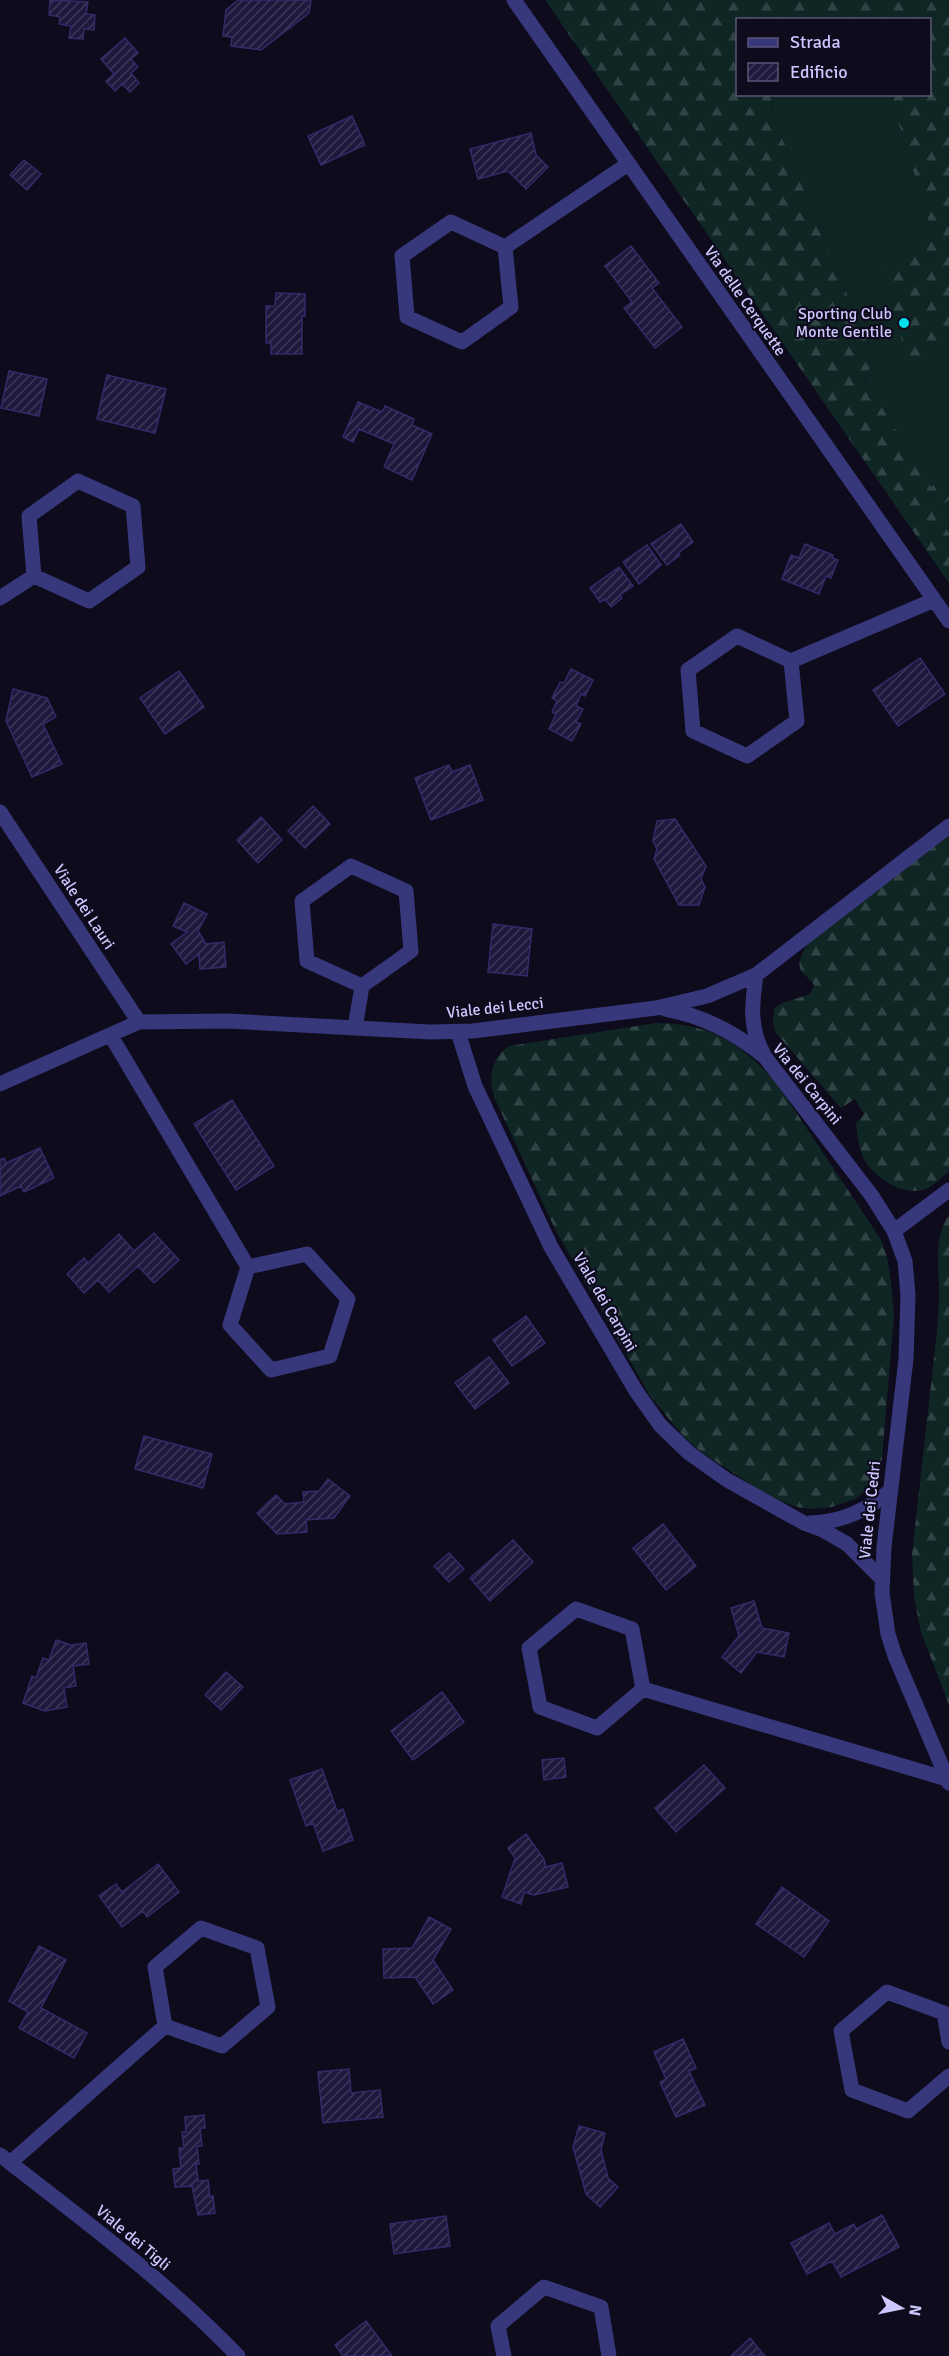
<svg xmlns="http://www.w3.org/2000/svg" width="949" height="2356" font-family="Signika,sans-serif">
<style>
.grass{fill:#0f2624}
.forest{fill:url(#forest-firs)}
.building{fill:url(#building-hatch);stroke:#342a69;stroke-width:1.5}
.lines{fill:none;stroke-linecap:round;stroke-linejoin:round}
.minor{stroke:#37377b;stroke-width:15}
.poi-dot{fill:#02e0f0;stroke:#0e0b1c;stroke-width:2}
.labels{text-anchor:middle;dominant-baseline:central;stroke-width:4.5;stroke-linejoin:round;paint-order:stroke}
.street-label{font-size:16px;fill:#ccc7ff;stroke:#0e0b1c}
.poi-label{font-size:16px;fill:#ccc7ff;stroke:#0e0b1c;text-anchor:end}
</style>
<defs>
<pattern id="forest-firs" width="22" height="20" patternUnits="userSpaceOnUse" patternTransform="scale(1.5)"><rect width="22" height="20" fill="#0f2624"/><path d="M5 1l3.5 6h-7zM16 11l3.5 6h-7z" fill="#314445"/></pattern>
<pattern id="building-hatch" width="6" height="6" patternUnits="userSpaceOnUse" patternTransform="scale(1.5)"><rect width="6" height="6" fill="#1e183d"/><path d="M-1 1l2-2M0 6l6-6M5 7l2-2" fill="none" stroke="#3e385a"/></pattern>
</defs>
<rect width="100%" height="100%" fill="#0e0b1c"/>
<path class="grass" d="M771,95H890L932,232L949,267V533L933,510L939,506L863,376L875,361L772,114Z"/>
<path class="forest" d="M545,0H949V340L909,364L881,269L932,232L890,95L930,94V20H738V94L771,95L772,114L875,361L863,377L931,487L949,477V500L934,510L949,533V583Z
M949,834V1171C941,1178 932,1188 922,1190C901,1196 871,1175 863,1157C859,1147 857,1135 856,1124L864,1114L855,1099L841,1108L776,1033L773,1024L774,1009L780,1004L810,994L814,985C811,980 808,978 804,974C794,965 803,951 809,942Z
M656,1023C710,1023 743,1044 777,1084L870,1223L881,1240L887,1257L891,1281L894,1316L881,1470L875,1484L855,1499L832,1507L812,1509L797,1507L770,1497L701,1452L685,1438L650,1396L555,1229L495,1099C488,1080 490,1058 509,1046Z
M949,1215V1705L921,1632L914,1597L912,1554L937,1331C938,1318 939,1306 939,1293C939,1267 933,1238 949,1215Z"/>
<path class="building" d="M50,0L88,2L86,14L95,15L94,30L84,29L83,39L69,38L71,26L59,24L60,17L49,15Z
M238,0H311L309,13L261,50L231,46L232,37L223,36L226,10Z
M125,38L138,53L131,59L138,67L131,73L139,83L130,92L122,84L115,91L106,81L114,74L101,59Z
M352,116L365,145L321,165L308,136Z
M531,133L536,155L548,167L526,189L508,171L478,179L470,149Z
M24,160L41,174L27,190L10,175Z
M631,246L659,283L652,288L682,327L655,348L624,308L632,302L605,266Z
M276,293L305,294V316H302V354H271V343H266V306H275Z
M9,371L47,379L39,416L1,408Z
M107,375L166,389L155,433L97,419Z
M358,402L382,412L385,406L414,419L412,425L432,434L412,480L384,467L394,444L359,429L353,442L343,437Z
M681,524L693,542L678,553L680,555L667,565L651,544Z
M805,544L833,555L832,558L838,560L831,578L826,576L819,594L782,579L791,555L799,558Z
M647,545L661,565L639,584L623,562Z
M619,567L633,586L620,595L622,598L611,607L605,599L600,602L590,588Z
M920,658L945,694L898,726L873,690Z
M571,669L593,680L585,696L581,694L576,706L583,709L576,722L581,724L572,741L549,729L556,714L552,712L557,701L552,698L560,682L564,683Z
M179,671L204,707L165,734L140,698Z
M13,689L47,698L56,717L43,724L62,764L32,777L6,721Z
M449,765L452,772L470,765L483,800L431,820L415,778Z
M313,806L330,824L305,848L288,831Z
M261,817L282,840L258,863L237,840Z
M675,819L706,866L701,879L705,887L699,905H679L654,859L657,849L653,841L657,821Z
M184,903L207,914L198,931L206,944L224,942L226,967L200,969L199,954L186,964L171,944L187,932L173,926Z
M493,924L532,929L527,976L488,972Z
M232,1100L274,1166L236,1190L194,1124Z
M40,1148L54,1178L24,1192L21,1186L0,1196V1160L4,1158L6,1163Z
M154,1233L179,1260L154,1283L138,1266L109,1292L98,1280L84,1293L67,1274L84,1258L88,1263L119,1234L134,1251Z
M526,1316L545,1343L512,1366L493,1340Z
M489,1357L509,1383L475,1409L455,1383Z
M144,1436L212,1454L203,1488L135,1469Z
M328,1479L350,1496L334,1518L306,1520L307,1532L277,1534L257,1513L276,1495L285,1504L304,1502L303,1492L319,1491Z
M663,1524L696,1566L666,1590L633,1548Z
M513,1540L533,1562L490,1601L470,1578Z
M449,1553L464,1569L449,1582L434,1566Z
M754,1601L762,1628L789,1633L784,1657L757,1652L741,1673L722,1657L739,1636L731,1608Z
M56,1640L71,1645L86,1643L89,1664L73,1666L76,1686L64,1688L67,1707L45,1711L23,1703L32,1676L36,1678L43,1658L49,1660Z
M226,1672L243,1687L221,1710L205,1695Z
M442,1692L464,1722L413,1760L391,1731Z
M564,1758L566,1777L544,1780L542,1760Z
M704,1765L725,1788L676,1832L655,1808Z
M322,1769L337,1811L343,1809L353,1840L323,1851L313,1823L306,1826L290,1780Z
M526,1834L544,1859L546,1867L562,1863L568,1887L534,1895L524,1892L521,1904L502,1897L515,1858L508,1848Z
M158,1864L179,1892L147,1917L143,1911L122,1927L99,1896L116,1884L122,1892Z
M782,1887L829,1921L804,1957L756,1924Z
M429,1917L451,1929L433,1960L453,1990L433,2004L415,1977L384,1978L383,1949L412,1948Z
M39,1946L66,1960L41,2008L87,2033L74,2058L19,2028L28,2012L9,2001Z
M683,2039L696,2068L689,2071L705,2105L676,2117L660,2082L666,2079L654,2052Z
M349,2069L351,2093L380,2090L383,2117L323,2123L318,2072Z
M204,2115L205,2128H200L202,2146H197L199,2164H196L198,2181L208,2180L210,2197L213,2196L215,2213L198,2215L192,2186L175,2187L173,2169L181,2168L179,2148H184L182,2132H186L185,2117Z
M579,2126L605,2133L601,2150L608,2178L618,2187L600,2207L586,2194L573,2147Z
M882,2215L899,2247L841,2277L832,2261L807,2274L791,2243L829,2223L835,2234L854,2224L856,2229Z
M446,2216L450,2246L394,2254L390,2224Z
M366,2321L392,2356H343L335,2345Z
M750,2338L765,2356H731Z"/>
<g class="lines">
<path class="minor" d="M514,0L949,621
M451,222L505,247L511,307L462,342L407,317L402,256Z
M505,247L628,164
M78,481L133,506L138,567L89,601L34,576L29,516Z
M0,598L34,576
M737,636L791,661L797,721L747,756L693,731L688,670Z
M791,661L934,600
M0,812L139,1022
M351,866L406,891L411,951L362,986L307,961L302,901Z
M756,975C752,1003 749,1027 763,1053
M665,1009C704,1016 735,1032 765,1057L872,1196L894,1231L905,1261L908,1295L906,1359L884,1547L882,1593L888,1634L895,1656L949,1783
M355,1028L362,986
M458,1032L475,1086L551,1247L636,1391L660,1425L689,1453L727,1480L804,1523L823,1530L847,1544L882,1579
M111,1036L248,1267
M0,1084L139,1022L227,1021L430,1032L473,1031L656,1008L707,996L756,975L949,826
M894,1231L949,1190
M307,1254L348,1299L330,1356L271,1370L230,1325L248,1267Z
M810,1523C842,1522 865,1511 889,1492
M576,1609L632,1629L643,1689L597,1728L540,1707L529,1648Z
M643,1689L947,1779
M201,1928L257,1948L268,2007L222,2046L165,2026L155,1967Z
M949,2042L944,2013L887,1992L841,2031L852,2090L908,2111L949,2076
M0,2155C82,2219 166,2281 238,2356
M10,2163L165,2026
M504,2356L498,2326L544,2287L601,2307L609,2356"/>
</g>
<circle class="poi-dot" cx="904" cy="323" r="6"/>
<g class="labels">
<g class="street-label">
<text transform="translate(745 301) rotate(55)">Via delle Cerquette</text>
<text transform="translate(84 907) rotate(57)">Viale dei Lauri</text>
<text transform="translate(495 1008) rotate(-6)">Viale dei Lecci</text>
<text transform="translate(807 1084) rotate(51)">Via dei Carpini</text>
<text transform="translate(605 1302) rotate(60)">Viale dei Carpini</text>
<text transform="translate(870 1510) rotate(-84)">Viale dei Cedri</text>
<text transform="translate(133 2238) rotate(40)">Viale dei Tigli</text>
</g>
<g class="poi-label">
<text x="892" y="314">Sporting Club<tspan x="892" dy="18">Monte Gentile</tspan></text>
</g>
</g>
<rect x="736" y="18" width="195" height="78" fill="#0e0b1c" stroke="#5a5677" stroke-width="1.5"/>
<rect x="748" y="38" width="30" height="9" fill="#37377b" stroke="#5a5677" stroke-width="1.5"/>
<text x="790" y="48" font-size="18" fill="#ccc7ff">Strada</text>
<rect x="748" y="63" width="30" height="18" fill="url(#building-hatch)" stroke="#5a5677" stroke-width="1.5"/>
<text x="790" y="78" font-size="18" fill="#ccc7ff">Edificio</text>
<g transform="translate(901 2308) rotate(99)" stroke="#0e0b1c" stroke-width="4.5" paint-order="stroke">
<path d="M0-4.5L10 22L0 15L-10 22Z" fill="#ccc7ff"/>
<text y="-9" font-size="16" font-weight="bold" text-anchor="middle" fill="#ccc7ff">N</text>
</g>
</svg>
